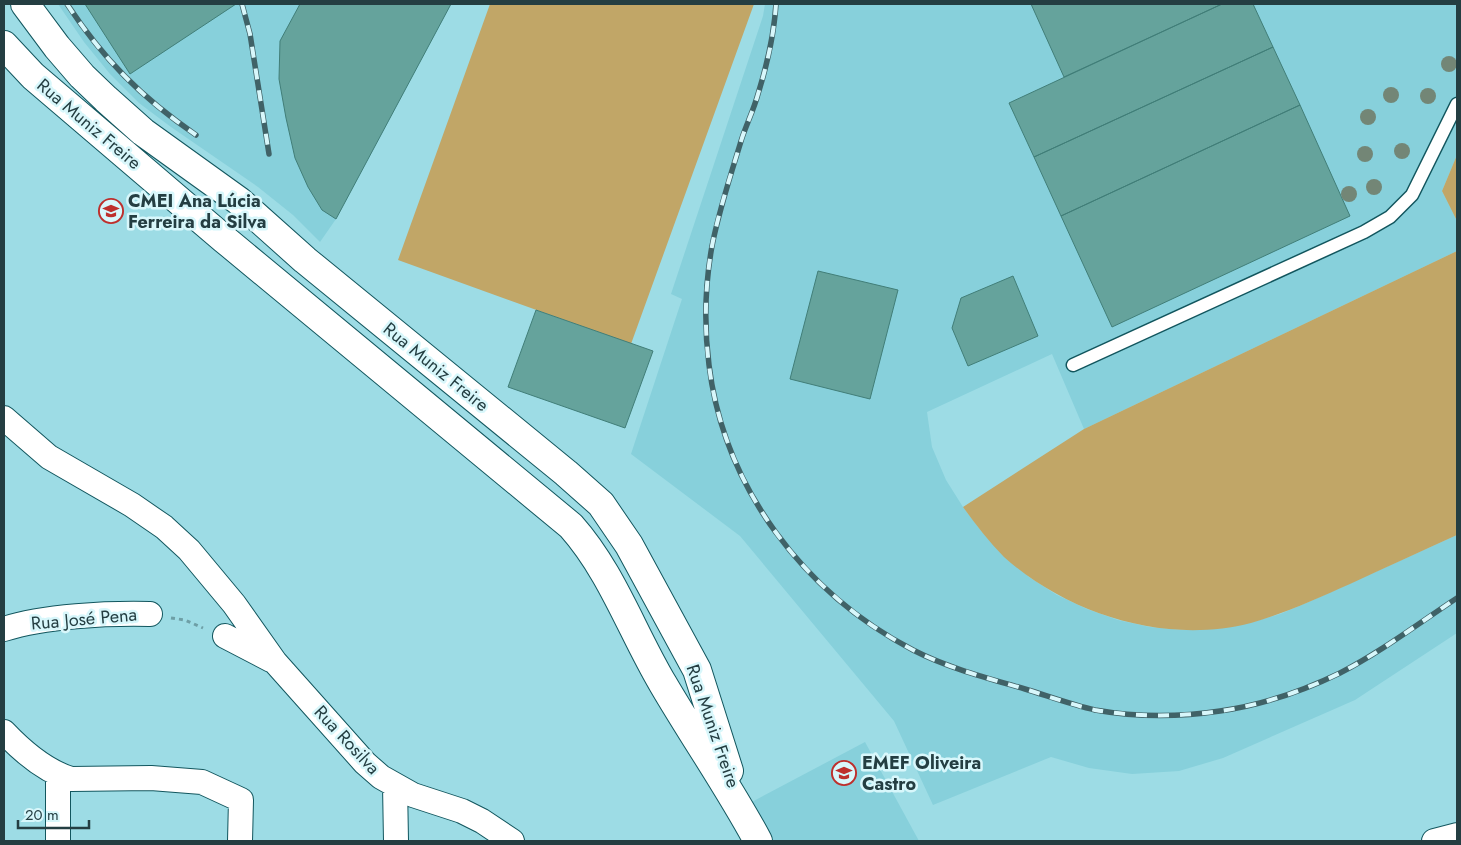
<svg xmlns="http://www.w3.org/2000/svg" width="1461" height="845" font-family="Jost,sans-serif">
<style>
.built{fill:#87d0db}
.green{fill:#c1a667}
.building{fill:#65a39c;stroke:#417e78}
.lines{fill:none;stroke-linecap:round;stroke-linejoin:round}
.lane-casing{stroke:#12565e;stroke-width:15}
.street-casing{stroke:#12565e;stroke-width:26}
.secondary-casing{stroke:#12565e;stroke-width:30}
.path{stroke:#6e9fa6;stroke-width:3;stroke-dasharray:4 4;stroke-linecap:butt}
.lane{stroke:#fff;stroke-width:12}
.street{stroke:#fff;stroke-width:24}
.secondary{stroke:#fff;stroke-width:28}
.rail-casing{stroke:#406267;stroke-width:5.5}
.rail{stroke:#d8f7fb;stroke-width:4;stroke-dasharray:11;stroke-linecap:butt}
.tree{fill:#738676}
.labels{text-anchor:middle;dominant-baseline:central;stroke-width:5;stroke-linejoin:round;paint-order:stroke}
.street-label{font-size:18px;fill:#243e42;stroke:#d8f7fb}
.poi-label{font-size:18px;font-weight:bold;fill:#243e42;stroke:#d8f7fb;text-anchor:start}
</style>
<rect width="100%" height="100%" fill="#9ddce5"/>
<path class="built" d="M58,4H451L336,219L320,242L293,215L258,187L171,127L139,103L110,74L84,42Z
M765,4H1457V155L1442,191L1457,221V251L1084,429L1052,354L927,412L932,447L946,480L963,507L982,532L1004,556L1029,577L1057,595L1087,609L1118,620L1150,627L1183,630L1216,628L1249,623L1280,614L1311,601L1457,535V633L1355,700L1223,758L1179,771L1132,774L1089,768L1051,757L933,805L894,721L740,536L631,454L682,299L671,294L763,16Z
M865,742L919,841H768L748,804Z"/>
<path class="green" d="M490,4H754L631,344L398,260Z
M1457,155V221L1442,191Z
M1457,251V535C1422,551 1386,567 1350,584C1318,598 1286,613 1251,623C1166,645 1069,615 1004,557C989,542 976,525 963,507L1084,429Z"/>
<path class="building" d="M85,4H236L130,74Z
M300,4H451L336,219L322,210L308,187L295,158L286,118L279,79L280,41Z
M1031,4H1222L1064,77Z
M1222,4H1253L1273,47L1034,157L1009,103Z
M1273,47L1300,105L1061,216L1034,157Z
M1300,105L1350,216L1112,327L1061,216Z
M818,271L898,290L870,399L790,379Z
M1013,276L1038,336L968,366L952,328L961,298Z
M536,310L653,351L625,428L508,387Z"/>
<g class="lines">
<defs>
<path id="lane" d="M1073,365L1364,232L1390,217L1412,195L1457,104"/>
<path id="street" d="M4,418L49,457L132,505L164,527L189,550L234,604L275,662L365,763L381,777L413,795L462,811L482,821L512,841
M4,629C44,616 108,613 150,614
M225,636L271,660
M4,732C22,751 45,771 71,779L151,778L202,782L241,800L240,841
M395,785L396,841
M58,841V775
M1434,841L1457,835"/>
<path id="secondary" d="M25,4L57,47L82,76L106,99L143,132L239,201L305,260L566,473L601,504L629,545L697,670L729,771
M4,45L33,76L224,239L571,526C612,572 632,632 663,684C694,737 729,787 758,841"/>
</defs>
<use href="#lane" class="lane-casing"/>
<use href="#street" class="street-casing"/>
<use href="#secondary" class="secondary-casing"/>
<path class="path" d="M171,618L185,620L203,628"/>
<use href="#lane" class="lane"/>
<use href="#street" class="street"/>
<use href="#secondary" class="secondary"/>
<defs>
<path id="rail" d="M67,4C104,60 141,97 196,135
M242,4L250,34L269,154
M776,4C774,35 767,65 758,94C754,109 747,123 742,138C731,174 719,210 712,246C705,285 704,326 709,365C724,488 804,593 913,650C948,668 987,678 1025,689C1048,696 1072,705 1095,710C1135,717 1180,717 1220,711C1262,705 1303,691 1340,673C1381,652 1419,623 1457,598"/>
</defs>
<use href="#rail" class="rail-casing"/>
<use href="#rail" class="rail"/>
</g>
<g class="tree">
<circle cx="1449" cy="64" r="8"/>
<circle cx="1391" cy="95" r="8"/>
<circle cx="1428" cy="96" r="8"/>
<circle cx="1368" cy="117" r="8"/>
<circle cx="1402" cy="151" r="8"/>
<circle cx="1365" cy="154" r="8"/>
<circle cx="1374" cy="187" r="8"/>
<circle cx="1349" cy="194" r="8"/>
</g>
<defs>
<symbol id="school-ring" viewBox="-11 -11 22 22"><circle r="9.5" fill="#d8f7fb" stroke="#be2f2c" stroke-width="1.5"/><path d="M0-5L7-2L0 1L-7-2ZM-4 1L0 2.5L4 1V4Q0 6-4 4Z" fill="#be2f2c"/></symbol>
</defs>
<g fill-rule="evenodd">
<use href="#school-ring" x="97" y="197" width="28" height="28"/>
<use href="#school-ring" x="830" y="759" width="28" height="28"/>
</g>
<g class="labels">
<g class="street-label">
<text transform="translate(89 124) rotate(40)">Rua Muniz Freire</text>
<text transform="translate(436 367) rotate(39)">Rua Muniz Freire</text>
<text transform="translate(84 619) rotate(-5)">Rua José Pena</text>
<text transform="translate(713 726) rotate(71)">Rua Muniz Freire</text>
<text transform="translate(347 740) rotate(47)">Rua Rosilva</text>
</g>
<g class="poi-label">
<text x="128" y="201">CMEI Ana Lúcia<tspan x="128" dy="21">Ferreira da Silva</tspan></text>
<text x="862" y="763">EMEF Oliveira<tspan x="862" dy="21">Castro</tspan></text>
</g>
</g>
<rect width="1461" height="845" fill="none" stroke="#243e42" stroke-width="10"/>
<path d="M18 820v8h71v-8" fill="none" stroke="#243e42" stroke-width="2.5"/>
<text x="25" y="820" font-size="15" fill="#243e42" stroke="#d8f7fb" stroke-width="4" paint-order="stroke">20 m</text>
</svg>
